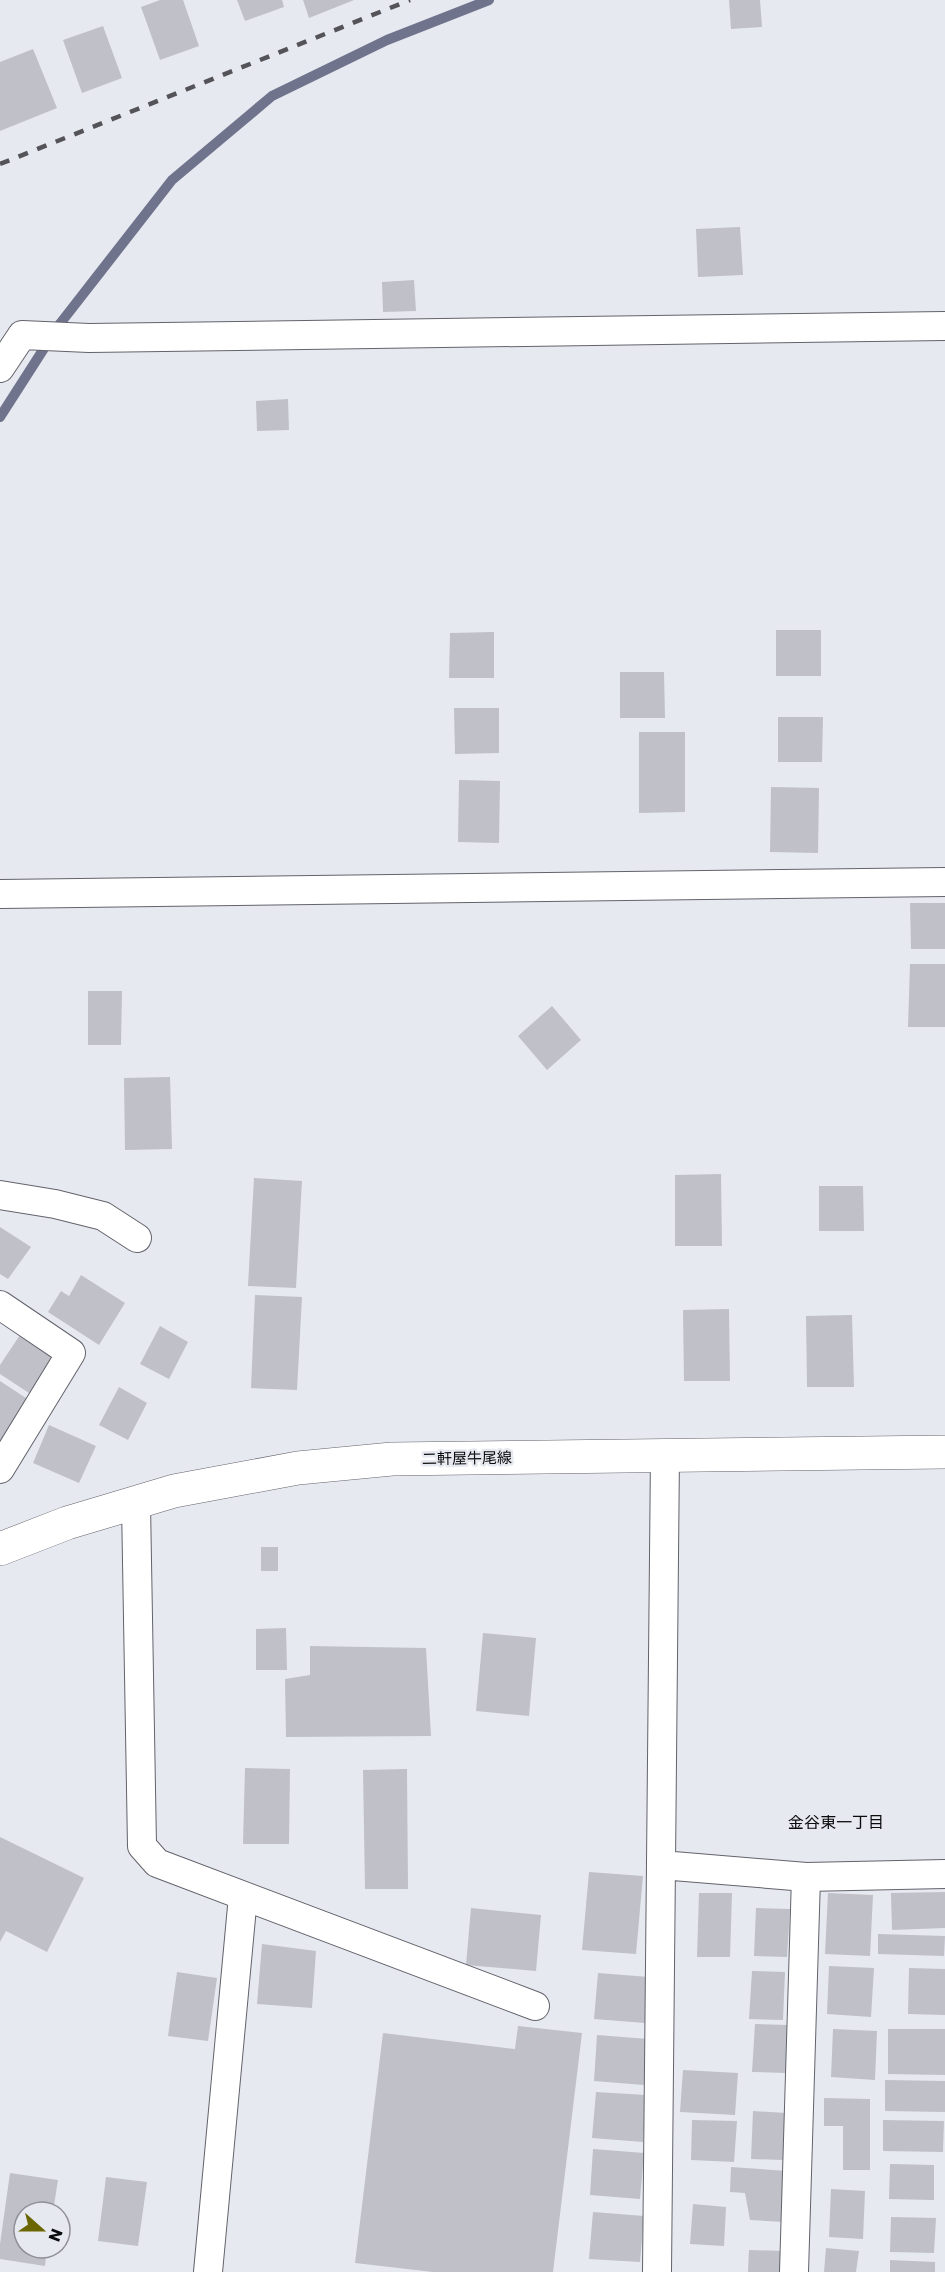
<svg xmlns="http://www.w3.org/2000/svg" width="945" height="2272" font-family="Poppins,'Noto Sans JP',sans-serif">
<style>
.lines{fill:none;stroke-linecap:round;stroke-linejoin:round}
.stream{stroke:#70738c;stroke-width:10}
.building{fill:#bfc0c8}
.street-casing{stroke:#62636b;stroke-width:30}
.secondary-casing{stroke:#62636b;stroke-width:34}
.street{stroke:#fff;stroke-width:28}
.secondary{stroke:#fff;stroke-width:33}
.rail{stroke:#535358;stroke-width:4.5;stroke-dasharray:10 10;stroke-linecap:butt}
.labels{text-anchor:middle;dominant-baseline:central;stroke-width:5;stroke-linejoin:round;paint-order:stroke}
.street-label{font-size:15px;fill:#0b0b0e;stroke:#e7e9f1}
.neighbourhood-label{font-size:16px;fill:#0b0b0e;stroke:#e7e9f1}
</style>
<rect width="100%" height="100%" fill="#e7e9f1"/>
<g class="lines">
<path class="stream" d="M0,417L59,325L172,180L272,96L387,40L489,0"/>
</g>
<path class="building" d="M160,0H183L199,46L160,60L141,7Z
M237,0H282L284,7L245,21Z
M303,0H354L309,18Z
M729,0H760L762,27L731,29Z
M103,26L122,78L82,93L63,40Z
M33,49L57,108L0,131V62Z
M740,227L743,275L698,277L696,229Z
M414,280L416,311L383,312L382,282Z
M288,399L289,430L257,431L256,401Z
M776,630H821V676H776Z
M494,632V678H449L450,633Z
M620,672H664L665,718H620Z
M454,708H499V753L455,754Z
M778,717H823L822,762H778Z
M639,732H685V812L639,813Z
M459,780L500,781L499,843L458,842Z
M771,787L819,788L818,853L770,852Z
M910,903H945V949H911Z
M910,964H945V1027H908Z
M88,991H122L121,1045H88Z
M552,1006L581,1040L547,1070L518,1036Z
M170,1077L172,1149L125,1150L124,1078Z
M721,1174L722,1246H675V1175Z
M254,1178L302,1181L296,1288L248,1286Z
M819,1186H863L864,1231H819Z
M0,1227L31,1247L8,1279L0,1274Z
M81,1275L125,1303L99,1345L48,1312L61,1291L69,1296Z
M255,1295L302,1297L297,1390L251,1388Z
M729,1309L730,1381H684L683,1310Z
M852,1315L854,1387H807L806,1316Z
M160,1326L188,1342L169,1379L140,1364Z
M24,1329L58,1351L29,1393L0,1374V1365Z
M0,1381L29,1400L0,1443Z
M119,1387L147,1403L128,1440L99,1425Z
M49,1425L96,1446L79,1483L33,1463Z
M261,1547H278V1571H261Z
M286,1628L287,1670H256V1629Z
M483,1633L536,1638L529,1716L476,1711Z
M310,1646L426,1648L431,1736L286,1737L285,1679L310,1675Z
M245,1768L290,1769L289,1844H243Z
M407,1769L408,1889H365L363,1770Z
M0,1837L84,1878L47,1952L6,1931L0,1942Z
M589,1872L643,1876L636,1954L582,1950Z
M945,1892V1928L892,1930L891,1893Z
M699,1893H732L730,1957H697Z
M828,1893L873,1895L870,1956L825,1954Z
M471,1908L541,1915L536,1971L466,1965Z
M756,1908L790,1909L787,1957L754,1956Z
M878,1934L945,1936L944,1956L878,1954Z
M262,1944L316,1951L312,2008L257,2004Z
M829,1966L874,1968L871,2017L827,2014Z
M909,1968L945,1969V2015L908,2014Z
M752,1971L785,1972L783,2020L749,2019Z
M177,1972L217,1978L208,2041L168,2036Z
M598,1973L649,1977L645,2023L594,2019Z
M755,2024L788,2025L786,2073L752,2072Z
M518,2026L582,2033L553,2272H433L355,2263L383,2033L515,2049Z
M833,2029L877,2031L875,2080L831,2077Z
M888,2029H945V2075L888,2074Z
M597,2035L648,2039L644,2085L594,2081Z
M683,2070L738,2073L735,2115L680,2112Z
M885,2080L945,2081V2112L885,2111Z
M596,2092L646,2095L643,2142L592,2138Z
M824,2098L870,2099V2170H843V2126H824Z
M753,2111L786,2113L784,2160L751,2159Z
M692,2120L737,2121L734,2162L691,2160Z
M883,2120L944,2121L943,2152L883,2151Z
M593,2149L644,2153L640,2199L590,2195Z
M890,2164L934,2165V2200L889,2199Z
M731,2167L788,2171L784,2222L750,2220L745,2193L730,2192Z
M10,2173L58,2180L53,2212H24V2248H47L45,2266L0,2259V2244Z
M106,2177L147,2182L138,2246L98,2241Z
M831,2189L865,2191L863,2239L829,2237Z
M693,2204L726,2207L724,2246L690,2244Z
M593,2212L644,2216L640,2262L589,2259Z
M891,2217L936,2218L934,2253L890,2252Z
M826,2248L859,2251L856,2272H824Z
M749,2250L784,2251V2272H748Z
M890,2260L935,2262V2272H890Z"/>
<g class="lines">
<defs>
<path id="street" d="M0,368L22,335L89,338L945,326
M0,894L945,882
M0,1195L55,1204L103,1216L137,1238
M0,1305L71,1353L0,1469
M136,1504L142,1846L157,1863L535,2006
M661,1865L806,1877L945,1874
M208,2272L243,1896
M657,2272L665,1454
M794,2272L806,1877"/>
<path id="secondary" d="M0,1549L67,1523L174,1491L298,1468L392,1459L945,1452"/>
</defs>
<use href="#street" class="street-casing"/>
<use href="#secondary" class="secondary-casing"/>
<use href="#street" class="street"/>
<use href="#secondary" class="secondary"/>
<path class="rail" d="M0,164L410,0"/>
</g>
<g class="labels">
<g class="street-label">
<text transform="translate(467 1458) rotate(-1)">二軒屋牛尾線</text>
</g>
<g class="neighbourhood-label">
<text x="836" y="1822">金谷東一丁目</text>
</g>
</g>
<g transform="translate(42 2230) rotate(111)"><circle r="28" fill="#e7e9f1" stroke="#8f9096" stroke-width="1.5"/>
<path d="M0-4.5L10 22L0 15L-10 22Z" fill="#6b6600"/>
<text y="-9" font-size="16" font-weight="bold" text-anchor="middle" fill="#0b0b0e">N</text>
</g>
</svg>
